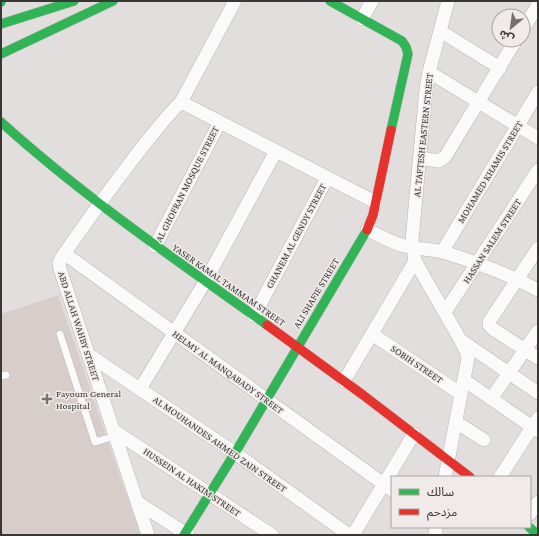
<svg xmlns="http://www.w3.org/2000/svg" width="539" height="536" font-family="'Crimson Pro','Noto Sans Arabic',serif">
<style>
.built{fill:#d7cdcb}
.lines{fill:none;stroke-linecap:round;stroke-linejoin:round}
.lane-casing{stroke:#b8b5b4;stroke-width:8}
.street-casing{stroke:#b8b5b4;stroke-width:14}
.fast-casing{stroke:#b8b5b4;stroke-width:10}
.jam-casing{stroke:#b8b5b4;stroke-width:10}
.lane{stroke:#fbfafa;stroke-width:7}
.street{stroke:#fbfafa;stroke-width:13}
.fast{stroke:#30b455;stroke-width:9}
.jam{stroke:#e5322d;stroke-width:9}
.poi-dot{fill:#747170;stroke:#f0eae9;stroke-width:1.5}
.labels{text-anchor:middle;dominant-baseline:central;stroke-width:3;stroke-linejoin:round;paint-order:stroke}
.street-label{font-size:10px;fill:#393636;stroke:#f0eae9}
.poi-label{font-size:10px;fill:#393636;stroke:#f0eae9;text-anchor:start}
</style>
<rect width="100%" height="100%" fill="#e2dedd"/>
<path class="built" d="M58,295L123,485L141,535H1V314Z"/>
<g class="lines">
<defs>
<path id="lane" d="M60,334L95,442L115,436
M1,376L6,375"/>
<path id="street" d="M362,19L372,1
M523,29L538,5
M440,31L500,68
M429,72L538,138
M181,102L375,202
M420,158L438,161L445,157L516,40
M367,230C379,235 391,242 404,246C417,249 430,249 443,252C476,262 508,274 538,290
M155,246L220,122
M538,248L489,322V325L493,329L538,358
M442,252L538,92
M65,254L392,490
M445,312L538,170
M254,316L327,178
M372,334L461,394
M462,341L538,393
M89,355L235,453L349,535
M464,380L538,431
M344,381L415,261
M140,389L205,282L276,151
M491,399L538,331
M456,422L484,440
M113,430L272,535
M445,477L468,358L466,351L461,341L415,261L412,240L426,89L429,72L448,1
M500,477L538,418
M137,502L188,535
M530,514L538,502
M148,535L60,269L59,263L62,257C89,218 117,179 147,141C158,128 169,113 181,102L235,1
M353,535L414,434
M435,535L436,527"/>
<path id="fast" d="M1,1V2
M330,1L402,41L406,47L408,54L391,130
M1,24L74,1
M1,54L113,1
M1,122C84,197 176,260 267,325
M529,527L538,535
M184,535L235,453L367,230"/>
<path id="jam" d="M367,230L373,215L391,130
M267,325L363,395L470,477"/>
</defs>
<use href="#lane" class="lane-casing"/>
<use href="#street" class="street-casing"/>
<use href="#fast" class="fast-casing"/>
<use href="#jam" class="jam-casing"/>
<use href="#lane" class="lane"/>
<use href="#street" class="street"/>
<use href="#fast" class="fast"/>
<use href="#jam" class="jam"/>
</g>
<path class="poi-dot" d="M45 393h4v4h4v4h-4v4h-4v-4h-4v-4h4z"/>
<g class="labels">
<g class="street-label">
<text transform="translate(423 135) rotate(-84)">AL TAFTESH EASTERN STREET</text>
<text transform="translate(490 172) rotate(-59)">MOHAMED KHAMIS STREET</text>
<text transform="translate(187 184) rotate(-63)">AL GHOFRAN MOSQUE STREET</text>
<text transform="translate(296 236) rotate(-62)">GHANEM AL GENDY STREET</text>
<text transform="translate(492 241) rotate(-57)">HASSAN SALEM STREET</text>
<text transform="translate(229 285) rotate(35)">YASER KAMAL TAMMAM STREET</text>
<text transform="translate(316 293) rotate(-59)">ALI SHAFIE STREET</text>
<text transform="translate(79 326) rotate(72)">ABD ALLAH WAHBY STREET</text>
<text transform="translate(417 364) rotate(34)">SOBIH STREET</text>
<text transform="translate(228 372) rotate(36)">HELMY AL MANQABADY STREET</text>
<text transform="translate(220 444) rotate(35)">AL MOUHANDES AHMED ZAIN STREET</text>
<text transform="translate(192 482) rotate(34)">HUSSEIN AL HAKIM STREET</text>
</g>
<g class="poi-label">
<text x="56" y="393">Fayoum General<tspan x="56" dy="12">Hospital</tspan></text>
</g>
</g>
<rect width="539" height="536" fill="none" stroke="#393636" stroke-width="4"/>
<rect x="391" y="476" width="140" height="52" fill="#f0eae9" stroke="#a7a2a1"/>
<rect x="399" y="489" width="20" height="6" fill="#30b455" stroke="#a7a2a1"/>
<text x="427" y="496" font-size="12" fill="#393636">سالك</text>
<rect x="399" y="509" width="20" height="6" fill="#e5322d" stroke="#a7a2a1"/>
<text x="427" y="516" font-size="12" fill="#393636">مزدحم</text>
<g transform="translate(511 28) rotate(209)"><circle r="19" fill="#f0eae9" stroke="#a7a2a1"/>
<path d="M0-3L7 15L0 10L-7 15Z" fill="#747170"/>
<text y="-6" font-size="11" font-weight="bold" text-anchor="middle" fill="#393636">ش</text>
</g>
</svg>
